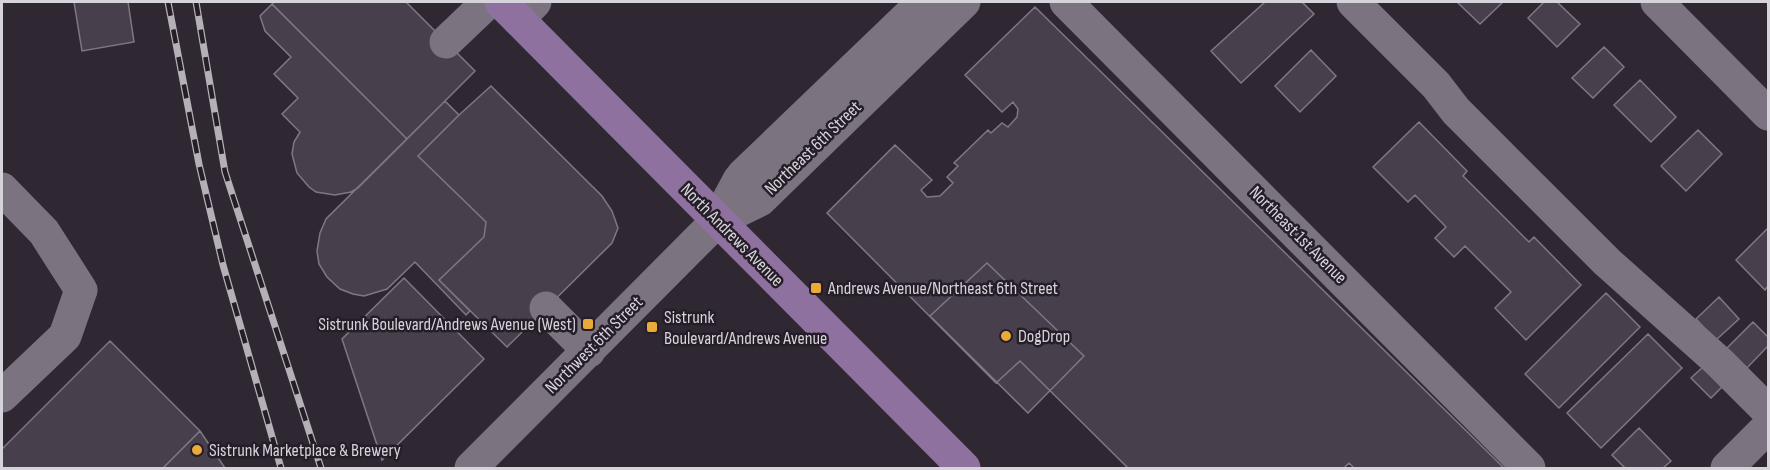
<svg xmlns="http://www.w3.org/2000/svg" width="1770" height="470" font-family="'Sofia Sans Condensed',sans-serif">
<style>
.building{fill:#47404c;stroke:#807785;stroke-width:1.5}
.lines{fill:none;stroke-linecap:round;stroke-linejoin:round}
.minor{stroke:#7b7380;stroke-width:33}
.major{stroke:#8e719e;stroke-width:33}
.rail-casing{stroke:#b5b0b8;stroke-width:7}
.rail{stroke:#251e29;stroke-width:4.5;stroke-dasharray:14;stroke-linecap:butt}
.poi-dot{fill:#eaaa39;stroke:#251e29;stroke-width:2}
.labels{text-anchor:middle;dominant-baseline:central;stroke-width:5;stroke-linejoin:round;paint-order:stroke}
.street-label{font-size:18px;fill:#d7d3da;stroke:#251e29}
.poi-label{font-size:18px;fill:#d7d3da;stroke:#251e29;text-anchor:start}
</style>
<rect width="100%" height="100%" fill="#2f2833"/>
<path class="building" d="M74,2H128L134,42L82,51Z
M275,2H406L475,71L407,139L272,4Z
M1265,2H1302L1314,14L1241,83L1211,51Z
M1457,2H1503L1480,24Z
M1544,2H1557L1580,24L1557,47L1528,18Z
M272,4L407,139L358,188L351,192L335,195L316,192L309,187L297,173L292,154L294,142L300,132L282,114L298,98L274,74L291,57L265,31L260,16Z
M1035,7L1504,468H1354L1349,463L1344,468H1128L1020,361L996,383L827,213L895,145L932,180L921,190L927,197L940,196L953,183L947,177L958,166L954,163L988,130L991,133L1002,123L1008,127L1017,117L1018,109L1013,102L1002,112L965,75Z
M1604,47L1624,67L1593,98L1572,78Z
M1311,50L1336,76L1300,112L1275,86Z
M1640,80L1676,117L1651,142L1614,105Z
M491,86L602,196L612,211L618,228L612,243L507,347L439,280L484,237L486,222L418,156L459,115Z
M445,101L459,115L418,156L486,222L484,237L439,280L470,311L466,315L415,262L387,289L364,296L353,294L340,289L327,277L319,264L317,251L320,233L326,219Z
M1419,122L1467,171L1463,176L1529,242L1534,237L1581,285L1526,340L1495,308L1511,292L1465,246L1454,257L1435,238L1446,227L1415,195L1408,202L1373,167Z
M1698,130L1722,154L1686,191L1661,166Z
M1768,228V286L1765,290L1736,260Z
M987,263L1084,356L1028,413L930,316Z
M404,278L484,359L382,460L342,339Z
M1606,293L1640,327L1559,408L1525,374Z
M1719,297L1739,319L1716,340L1696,319Z
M1753,322L1768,337V346L1745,370L1725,350Z
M1648,334L1682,368L1601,448L1567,413Z
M110,341L200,431L163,468H2V449Z
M1704,366L1723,386L1711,398L1691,378Z
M1639,428L1671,461L1663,468H1625L1612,455Z
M200,431L225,468H163Z"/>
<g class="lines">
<path class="minor" d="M1066,2L1529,468
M1353,2L1436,85L1456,111L1607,262L1719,362L1768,411
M1657,2L1768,114
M518,19L535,2
M446,42L488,2
M2,189L44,232L81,290L65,336L2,396
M717,221L760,200L964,2
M546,308L589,351
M471,468L717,221L739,180L743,175L923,2
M1727,468L1768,427"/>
<path class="major" d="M501,2L964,468"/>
<defs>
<path id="rail" d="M168,2L199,164L223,265L281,468
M196,2L225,172L321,468"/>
</defs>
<use href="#rail" class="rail-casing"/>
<use href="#rail" class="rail"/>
</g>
<g class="poi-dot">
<rect x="810" y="282" width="12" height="12" rx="3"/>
<rect x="582" y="318" width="12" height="12" rx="3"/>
<rect x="646" y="321" width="12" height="12" rx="3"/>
<circle cx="1006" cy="336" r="6"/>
<circle cx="197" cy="450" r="6"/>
</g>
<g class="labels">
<g class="street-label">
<text transform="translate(813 148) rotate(-44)">Northeast 6th Street</text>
<text transform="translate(732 235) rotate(45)">North Andrews Avenue</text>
<text transform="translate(1298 235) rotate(45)">Northeast 1st Avenue</text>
<text transform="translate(594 345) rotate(-45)">Northwest 6th Street</text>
</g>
<g class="poi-label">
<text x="828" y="288">Andrews Avenue/Northeast 6th Street</text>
<text x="664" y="317">Sistrunk<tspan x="664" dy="21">Boulevard/Andrews Avenue</tspan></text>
<text x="576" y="324" text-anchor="end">Sistrunk Boulevard/Andrews Avenue (West)</text>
<text x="1018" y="336">DogDrop</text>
<text x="209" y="450">Sistrunk Marketplace &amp; Brewery</text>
</g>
</g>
<rect width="1770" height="470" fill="none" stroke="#d7d3da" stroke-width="6"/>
</svg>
